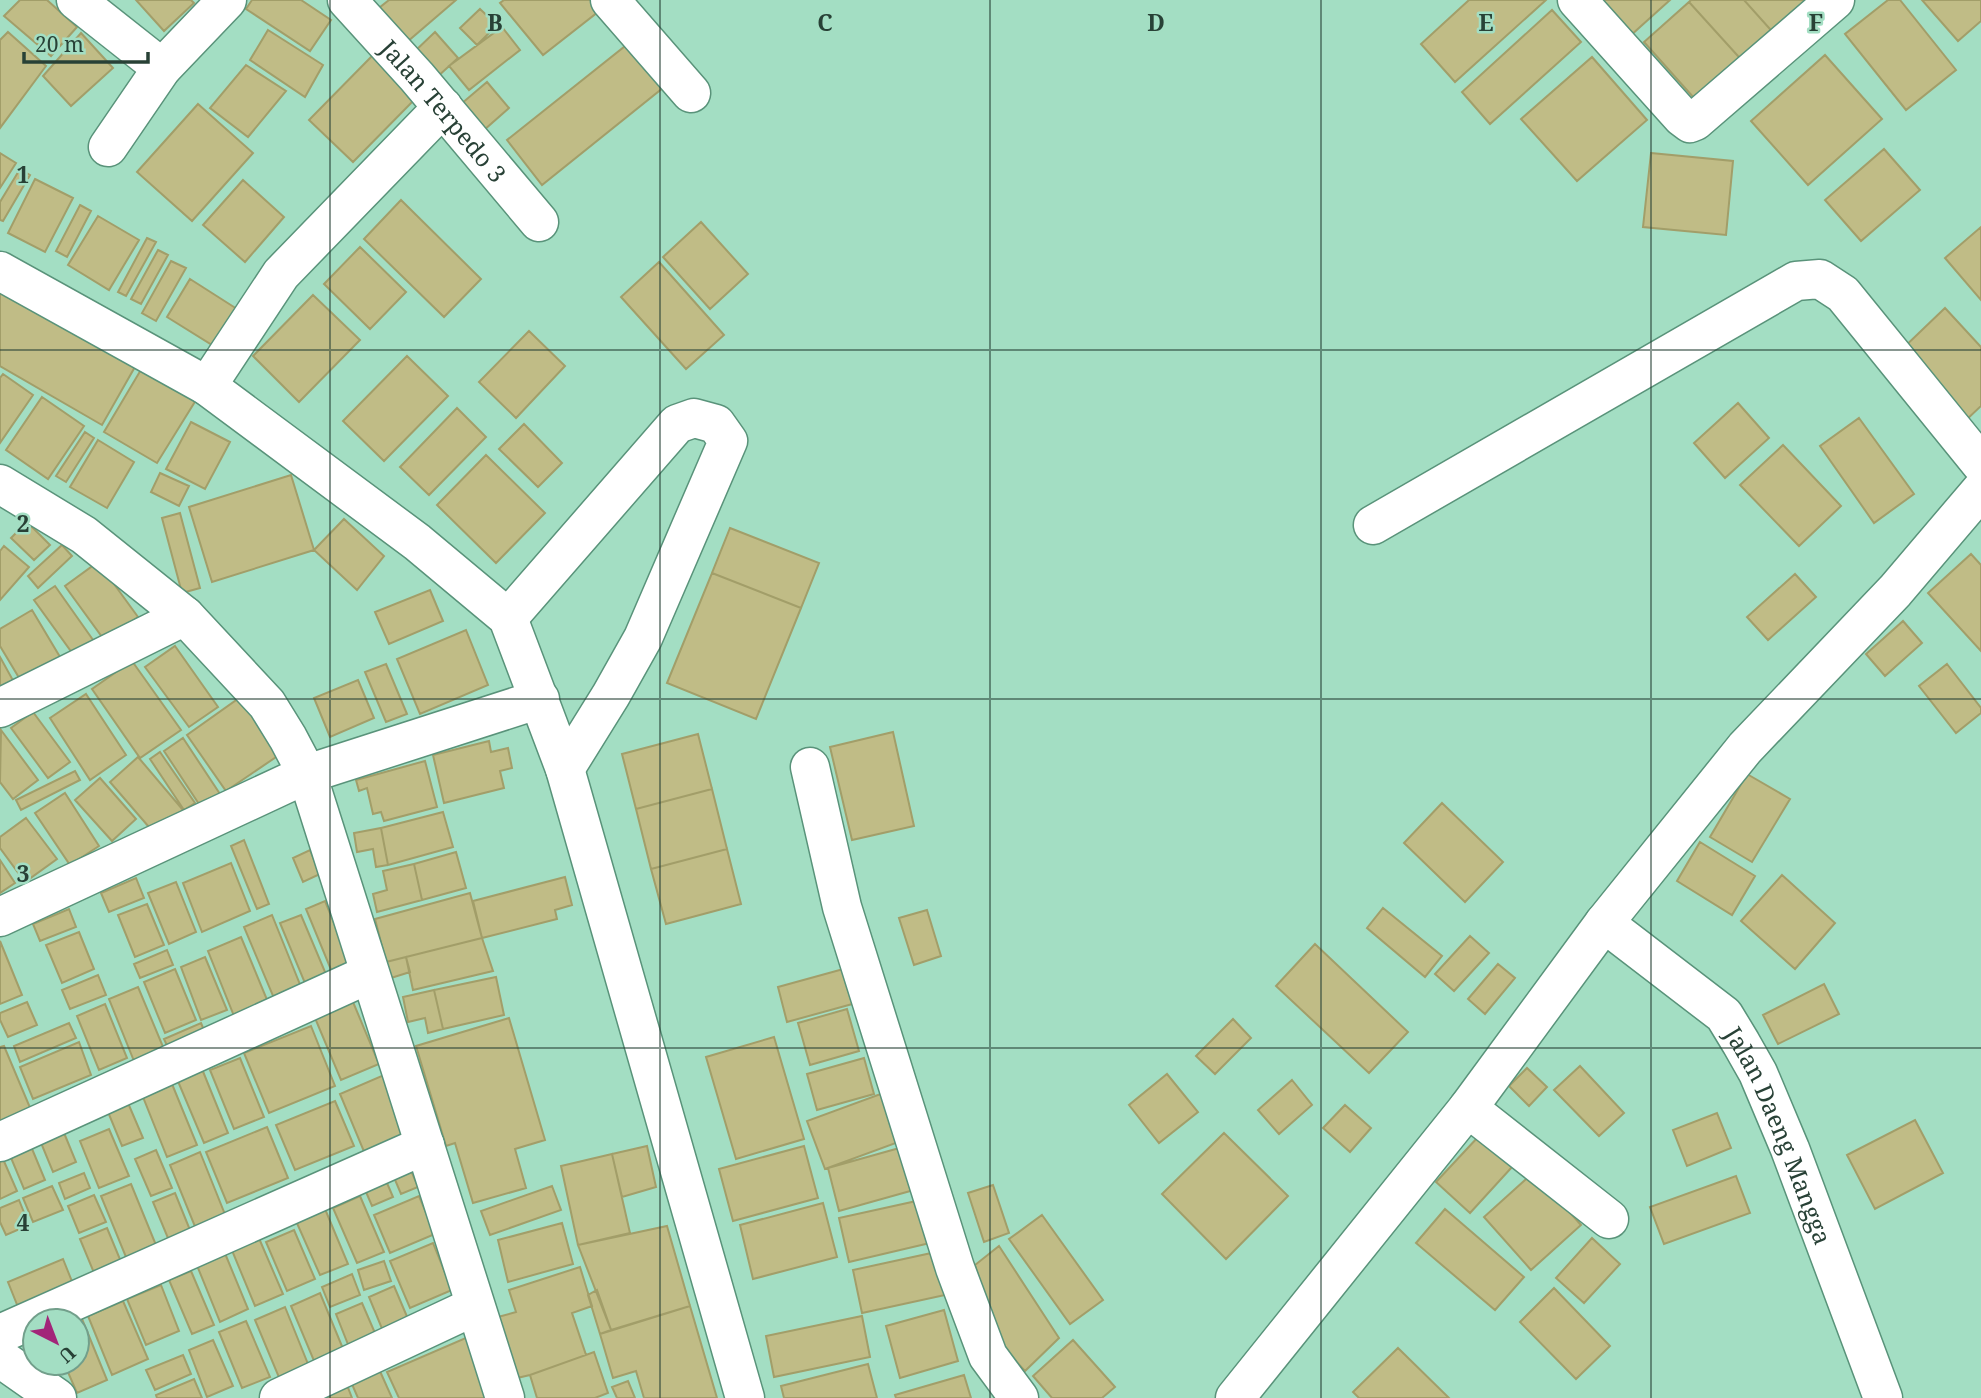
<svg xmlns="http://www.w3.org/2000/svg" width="1981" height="1398" font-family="'Noto Serif',serif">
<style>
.building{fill:#c0bc86;stroke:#a29e69;stroke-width:2}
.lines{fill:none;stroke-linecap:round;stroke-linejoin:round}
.minor-casing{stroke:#59937a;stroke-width:41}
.minor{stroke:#fff;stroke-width:38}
.grid{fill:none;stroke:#284136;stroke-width:2;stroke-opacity:0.55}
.labels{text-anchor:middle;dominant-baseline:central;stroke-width:5;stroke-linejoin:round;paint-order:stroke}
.street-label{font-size:24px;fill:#284136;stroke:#a3dec3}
.grid-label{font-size:23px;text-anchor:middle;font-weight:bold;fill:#284136;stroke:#a3dec3;stroke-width:5;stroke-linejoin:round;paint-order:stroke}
</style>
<rect width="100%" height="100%" fill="#a3dec3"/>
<path class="building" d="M20,0H47L77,27L51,56L4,16Z
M136,0H191L194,3L164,31Z
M252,0H301L331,20L310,51L246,9Z
M389,0H456L407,42L379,8Z
M504,0H596L603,8L543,55L500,3Z
M1469,0H1546L1455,82L1421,44Z
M1598,0H1670L1630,36Z
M1691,0H1744L1778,38L1747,66L1689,2Z
M1744,0H1822L1778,38Z
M1888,0H1900L1956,70L1906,110L1845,34Z
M1922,0H1981V21L1958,41Z
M1689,2L1747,66L1702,107L1644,42Z
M480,9L497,25L477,45L460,28Z
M1552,10L1581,42L1490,124L1462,92Z
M502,27L520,50L469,90L449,66Z
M268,30L323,65L305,97L250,60Z
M8,32L46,66L0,128V40Z
M435,32L458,58L436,78L413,53Z
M81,33L113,68L71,106L43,76Z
M634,39L669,83L542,185L507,140Z
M374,54L417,97L353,162L309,120Z
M1825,55L1882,119L1808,185L1751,121Z
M1592,57L1647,120L1577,181L1521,119Z
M246,65L286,91L248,137L210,108Z
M487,82L509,108L484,130L461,104Z
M198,104L253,153L192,221L137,172Z
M1884,149L1920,190L1861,241L1825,200Z
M0,153L16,163L0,188Z
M1651,153L1733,161L1726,235L1643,227Z
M20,169L30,175L3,221L0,220V202Z
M35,179L73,198L45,252L8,233Z
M243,180L284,217L245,262L203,225Z
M401,200L481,279L444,317L364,239Z
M80,205L91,211L67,257L56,251Z
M98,216L139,240L109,290L68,265Z
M701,222L748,274L710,309L663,257Z
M1981,227V300L1945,258Z
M147,238L156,242L126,296L118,292Z
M360,247L406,292L370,329L324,284Z
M158,250L168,255L141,304L131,299Z
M171,261L186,268L156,321L142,313Z
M659,262L724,335L686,369L621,297Z
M190,279L248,316L225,353L167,317Z
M0,287L136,365L102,425L0,366Z
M313,295L360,340L299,402L253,356Z
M1945,308L1981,347V406L1964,422L1898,353Z
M529,331L565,366L516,418L479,382Z
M407,356L448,396L384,461L343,421Z
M142,368L196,400L157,463L104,432Z
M3,374L33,395L0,443V378Z
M42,397L84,426L48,479L6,450Z
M1738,403L1769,438L1725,478L1694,443Z
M457,408L486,437L429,495L400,467Z
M1859,418L1914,494L1874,523L1820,446Z
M191,422L230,442L205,489L166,469Z
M524,424L562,463L538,487L499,449Z
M85,432L94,438L66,482L56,476Z
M98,440L134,462L107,508L70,487Z
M1783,445L1841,506L1799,546L1740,485Z
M486,455L545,513L496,563L437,505Z
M160,473L189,486L179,506L151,492Z
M291,475L314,550L212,582L189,507Z
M180,513L200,588L182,593L162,518Z
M344,519L384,556L357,590L314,550Z
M27,522L50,545L34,560L11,538Z
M730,528L819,563L801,608L712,573Z
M62,545L72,556L38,588L28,576Z
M4,546L29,567L0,600V551Z
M1971,554L1981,565V651L1928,593Z
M98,562L138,617L105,641L65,586Z
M712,573L801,608L756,719L667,683Z
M1795,574L1816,597L1768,640L1747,617Z
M55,586L98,647L78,661L34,600Z
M430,590L443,621L389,644L375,612Z
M32,610L60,657L21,681L0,646V629Z
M1903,621L1922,643L1885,676L1866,654Z
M466,630L488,685L420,714L397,659Z
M175,646L218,707L189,727L145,667Z
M0,657L15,684L0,692Z
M132,661L181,730L140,758L92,689Z
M386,664L407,714L386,722L365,672Z
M1947,664L1981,708V713L1956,733L1919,686Z
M358,680L374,718L330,737L314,698Z
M86,694L126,755L90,780L50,718Z
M242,696L282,753L226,791L187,735Z
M33,712L70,762L48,778L11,728Z
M1,730L38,780L13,799L0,782Z
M893,732L914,826L852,840L830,747Z
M698,734L712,789L636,809L622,754Z
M183,738L220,794L201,807L164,751Z
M489,741L491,752L508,748L512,768L500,771L504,788L444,803L433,755Z
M160,752L195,803L184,810L150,759Z
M138,757L183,810L155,834L110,782Z
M425,761L437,807L384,821L381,812L373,814L367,788L359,791L356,780Z
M75,771L80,780L21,810L16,800Z
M1747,774L1790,799L1752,862L1710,837Z
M100,778L136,819L112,841L75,800Z
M712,789L727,849L651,869L636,809Z
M65,793L99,846L70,865L35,813Z
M1442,803L1503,862L1465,902L1404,843Z
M443,812L453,847L388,865L381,828Z
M26,818L57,859L25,882L0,848V837Z
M381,828L388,865L376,867L373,849L357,852L354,833Z
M244,840L269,904L257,909L231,846Z
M1700,842L1755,876L1732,915L1677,881Z
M727,849L741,904L666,924L651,869Z
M310,850L320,874L303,882L293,858Z
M456,852L466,888L422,900L414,864Z
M0,860L15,883L0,893Z
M231,863L250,911L202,932L183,883Z
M414,864L422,900L377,912L373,894L387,890L383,871Z
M1782,875L1835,923L1795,969L1741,921Z
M565,877L572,905L555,910L557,919L482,938L473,901Z
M136,878L144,898L109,912L101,893Z
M176,882L196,932L169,944L148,893Z
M470,893L482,938L386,962L375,919Z
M325,901L353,969L334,977L306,909Z
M147,904L164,945L135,957L118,915Z
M1383,908L1442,956L1425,977L1367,928Z
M69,909L76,927L40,941L33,924Z
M927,910L941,956L914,965L899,918Z
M272,915L303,992L276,1003L244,927Z
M301,915L328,979L307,988L280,923Z
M79,932L94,969L62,983L46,945Z
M1470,936L1489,953L1454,991L1435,974Z
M241,937L270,1007L236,1021L208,951Z
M482,938L493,971L413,990L406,957Z
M0,941L22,995L0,1004Z
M1315,944L1408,1032L1369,1073L1276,986Z
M167,950L173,965L140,978L134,964Z
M205,957L227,1010L201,1020L181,967Z
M406,957L410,972L391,978L386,962Z
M1498,964L1515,978L1485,1014L1468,999Z
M847,968L856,1003L787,1022L778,987Z
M175,969L196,1020L165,1033L144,982Z
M98,975L106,995L70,1009L62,990Z
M496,977L504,1015L443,1029L434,990Z
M1824,984L1839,1014L1778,1044L1763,1015Z
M138,987L166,1054L136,1066L109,999Z
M434,990L443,1029L428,1033L425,1018L408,1022L403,997Z
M27,1002L37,1025L8,1037L0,1020V1013Z
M353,1002L379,1064L341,1080L315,1018Z
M105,1004L127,1058L99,1070L77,1016Z
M847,1009L859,1051L810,1065L798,1023Z
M509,1018L545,1140L515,1149L526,1188L473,1203L455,1143L446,1146L416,1046Z
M1233,1019L1251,1038L1215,1074L1196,1056Z
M69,1023L76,1038L20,1062L14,1046Z
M201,1023L206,1035L169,1050L164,1039Z
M311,1026L335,1086L269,1113L244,1053Z
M774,1037L804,1139L736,1159L706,1057Z
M79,1042L91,1075L33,1099L20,1067Z
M4,1046L31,1110L0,1123V1047Z
M240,1058L264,1117L234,1129L210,1070Z
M864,1058L874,1094L817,1110L807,1074Z
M1580,1066L1624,1113L1599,1136L1554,1090Z
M1527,1068L1547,1087L1529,1106L1509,1086Z
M202,1069L228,1133L204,1143L177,1079Z
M1167,1074L1198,1112L1159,1143L1129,1105Z
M384,1075L409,1135L365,1154L340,1094Z
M1292,1080L1312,1105L1279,1134L1258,1110Z
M172,1084L197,1145L167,1157L143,1097Z
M886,1092L904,1140L825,1169L807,1121Z
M335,1101L354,1146L295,1170L276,1125Z
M128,1103L143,1138L122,1146L108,1112Z
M1345,1105L1371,1128L1350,1152L1323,1128Z
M1717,1113L1731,1148L1687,1166L1673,1130Z
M1915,1120L1943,1173L1875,1209L1847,1155Z
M267,1127L288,1178L227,1203L206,1152Z
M62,1128L76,1162L53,1172L39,1138Z
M109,1129L129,1176L99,1188L80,1141Z
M1224,1133L1288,1196L1226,1259L1162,1194Z
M1479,1136L1512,1167L1470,1213L1436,1182Z
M30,1144L45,1180L24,1189L9,1153Z
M910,1145L921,1188L839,1211L828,1168Z
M647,1146L656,1187L622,1197L612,1154Z
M804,1146L818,1198L733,1221L719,1169Z
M156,1150L172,1188L151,1196L135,1159Z
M200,1152L228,1222L198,1234L170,1165Z
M612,1154L630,1233L578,1245L561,1166Z
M3,1159L17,1191L0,1199V1160Z
M410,1168L418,1187L401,1194L393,1175Z
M1534,1172L1581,1225L1531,1270L1484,1217Z
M84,1173L90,1188L65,1199L59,1183Z
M384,1176L393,1197L372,1206L363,1185Z
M1736,1176L1750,1213L1664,1244L1650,1207Z
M131,1184L158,1250L128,1262L101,1196Z
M993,1185L1009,1233L984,1242L968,1193Z
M52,1186L63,1210L33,1222L23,1198Z
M552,1186L561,1210L490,1235L481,1211Z
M175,1193L192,1235L170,1243L153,1202Z
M94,1195L106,1222L79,1233L68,1206Z
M360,1196L384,1252L357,1263L333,1208Z
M419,1196L435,1234L390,1253L374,1215Z
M19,1200L29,1225L6,1235L0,1222V1208Z
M921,1200L930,1243L849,1262L839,1218Z
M823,1203L837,1257L753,1279L740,1225Z
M325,1209L348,1264L320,1275L296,1221Z
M1445,1209L1524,1277L1495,1310L1416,1243Z
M1042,1215L1103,1300L1070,1324L1009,1239Z
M562,1223L573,1264L508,1282L498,1240Z
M667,1226L690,1306L611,1330L578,1245Z
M107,1228L124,1269L97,1280L80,1239Z
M294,1230L315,1279L287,1291L266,1242Z
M258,1236L283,1294L255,1306L231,1248Z
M1592,1238L1620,1264L1584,1303L1556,1278Z
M433,1243L452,1290L410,1308L390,1261Z
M999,1246L1059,1338L1025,1371L999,1343L975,1265Z
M224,1251L248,1309L220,1322L196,1263Z
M936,1252L945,1295L862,1313L853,1270Z
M63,1259L75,1289L20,1312L8,1282Z
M384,1261L391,1281L364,1290L358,1270Z
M580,1267L592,1306L572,1313L586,1355L530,1375L517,1378L498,1317L516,1312L509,1290Z
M191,1271L214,1325L192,1334L169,1280Z
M352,1274L360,1295L330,1307L322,1287Z
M161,1285L179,1331L146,1345L127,1299Z
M394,1286L411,1326L385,1336L369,1297Z
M1554,1288L1610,1346L1576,1379L1520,1322Z
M597,1290L611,1330L600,1334L588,1295Z
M320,1293L346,1356L317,1368L291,1306Z
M123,1301L148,1359L112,1375L88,1316Z
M362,1303L378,1340L351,1352L336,1314Z
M690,1306L717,1398H644L636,1371L613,1378L600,1334Z
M285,1307L312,1374L283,1387L255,1320Z
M944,1310L958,1361L900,1378L886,1326Z
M862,1316L870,1357L774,1377L766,1336Z
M82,1319L107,1380L77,1393L64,1363H77V1321Z
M246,1321L270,1377L242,1388L219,1332Z
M468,1337L495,1398H399L387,1372Z
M213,1340L233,1386L207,1397L189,1350Z
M1073,1340L1115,1387L1102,1398H1052L1033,1376Z
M1398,1348L1449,1398H1359L1353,1392Z
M594,1352L608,1393L595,1398H537L530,1375Z
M183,1355L191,1374L155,1390L146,1370Z
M868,1364L877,1398H784L781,1386Z
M379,1369L392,1398H358L351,1382Z
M964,1375L971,1398H896L895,1395Z
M194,1379L202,1398H157L156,1395Z
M628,1381L635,1398H617L612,1387Z
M347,1385L352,1398H321Z"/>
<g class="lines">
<defs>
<g id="minor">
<path d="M76,0L162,68"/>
<path id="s1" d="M347,0L417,77L539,222"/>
<path d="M610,0L691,93"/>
<path d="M1577,0L1682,117L1690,123L1695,121L1835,0"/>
<path d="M108,147L162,68L227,0"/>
<path d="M0,271L207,386L417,542L508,618L565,769L745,1398"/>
<path d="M207,386L281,274L443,107"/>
<path d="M0,484L84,535L185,616L267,704L288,738L307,774L505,1398"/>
<path d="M1373,525L1796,281L1820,279L1843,294L1981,464"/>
<path d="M508,618L677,424L694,418L716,424L728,441L643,638L611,695L565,769"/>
<path d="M0,708L185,616"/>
<path d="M810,767L842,907L955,1268L988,1356L1019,1398"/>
<path d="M0,917L307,774L540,699"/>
<path id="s2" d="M1604,923L1724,1015L1741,1043L1758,1073L1790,1149L1883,1398"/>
<path d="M1468,1108L1609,1219"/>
<path d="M0,1142L369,974"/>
<path d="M0,1334L425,1145"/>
<path d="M0,1358L57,1398"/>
<path d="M279,1398L475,1306"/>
<path d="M1235,1398L1468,1108L1604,923L1745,748L1895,591L1981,490"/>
</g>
</defs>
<use href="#minor" class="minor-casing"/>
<use href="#minor" class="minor"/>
</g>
<path class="grid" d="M330,0V1398M660,0V1398M990,0V1398M1321,0V1398M1651,0V1398M0,350H1981M0,699H1981M0,1048H1981"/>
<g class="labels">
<g class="street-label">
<text stroke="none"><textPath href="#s1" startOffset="147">Jalan Terpedo 3</textPath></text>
<text stroke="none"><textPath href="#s2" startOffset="284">Jalan Daeng Mangga</textPath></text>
</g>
</g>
<g class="grid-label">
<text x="495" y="31">B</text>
<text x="825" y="31">C</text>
<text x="1156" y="31">D</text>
<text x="1486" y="31">E</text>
<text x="1816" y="31">F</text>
<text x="23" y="183">1</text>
<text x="23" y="532">2</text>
<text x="23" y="882">3</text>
<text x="23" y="1231">4</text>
</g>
<g transform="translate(56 1342) rotate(138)"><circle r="33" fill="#a3dec3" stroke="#729f8b" stroke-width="2"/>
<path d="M0-5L12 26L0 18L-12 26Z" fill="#a22579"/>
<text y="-10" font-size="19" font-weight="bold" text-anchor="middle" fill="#284136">U</text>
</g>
<path d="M24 52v10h124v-10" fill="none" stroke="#284136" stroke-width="3.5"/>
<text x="35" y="52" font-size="21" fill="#284136" stroke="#a3dec3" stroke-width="5" paint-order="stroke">20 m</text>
</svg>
